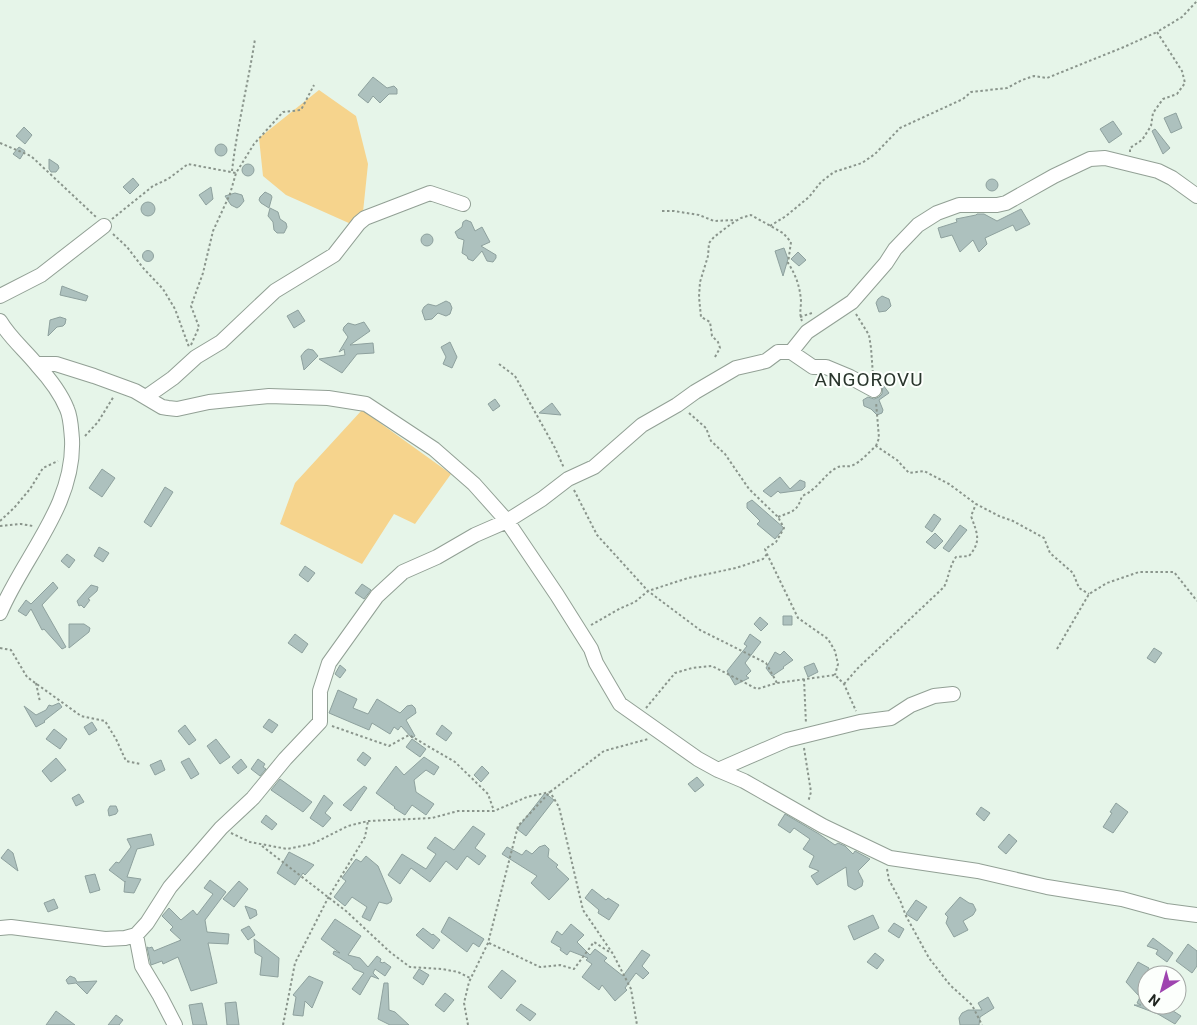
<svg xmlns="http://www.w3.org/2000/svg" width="1197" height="1025" font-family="Roboto,sans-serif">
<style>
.green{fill:#f6d48d}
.building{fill:#adc1be;stroke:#8ea19e}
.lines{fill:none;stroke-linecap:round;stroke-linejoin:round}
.minor-casing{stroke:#92a095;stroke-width:16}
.path{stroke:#8a958c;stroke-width:2;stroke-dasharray:2.5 2.5;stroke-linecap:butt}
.minor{stroke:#fff;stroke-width:14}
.labels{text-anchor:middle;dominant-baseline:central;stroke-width:4;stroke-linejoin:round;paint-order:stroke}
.quarter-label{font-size:19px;letter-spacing:1px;fill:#29352c;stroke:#fcfffc}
</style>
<rect width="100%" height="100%" fill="#e6f5e9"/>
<path class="green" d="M319,90L356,116L368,164L363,212L351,224L286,195L263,176L259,138Z
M362,410L451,474L415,524L394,514L362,564L280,524L295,483Z"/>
<path class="building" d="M373,77L387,88L394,86L397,89V94H389L380,103L373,96L368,103L358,95Z
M1176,113L1182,128L1171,133L1164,118Z
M1113,121L1122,134L1109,143L1100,129Z
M24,127L32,135L25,144L16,136Z
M1155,129L1170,148L1163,154L1152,131Z
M215 150a6 6 0 1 1 12 0a6 6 0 1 1-12 0Z
M19,147L25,151L20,159L13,154Z
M49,159L58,165L59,168L56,172H51L49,169Z
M242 170a6 6 0 1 1 12 0a6 6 0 1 1-12 0Z
M133,178L139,185L130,194L123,187Z
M986 185a6 6 0 1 1 12 0a6 6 0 1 1-12 0Z
M211,187L213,199L206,205L199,195Z
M265,192L271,195L272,197L269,208L261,203L259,200L260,197Z
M235,193L242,195L244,201L240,206L237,208L231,205L225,196Z
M141 209a7 7 0 1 1 14 0a7 7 0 1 1-14 0Z
M270,208L278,212L280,219L286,223L287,227L284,233H277L274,230L273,222L268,216Z
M1021,209L1030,224L1016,231L1013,225L985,238L987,244L979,252L973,240L960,252L952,235L941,238L938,228L957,222L956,219L976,215L977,214H984L997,221Z
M466,220L471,222L475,231L482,227L490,242L481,246L496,255V258L493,262L487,261L482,251L473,261L468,259L467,256L462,253L464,240L458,238L455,232L462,227L463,222Z
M421 240a6 6 0 1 1 12 0a6 6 0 1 1-12 0Z
M784,248L788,259L783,276L775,251Z
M142.5 256a5.5 5.5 0 1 1 11 0a5.5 5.5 0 1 1-11 0Z
M798,252L806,260L799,266L791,259Z
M62,286L88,296L86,301L60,295Z
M882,296L889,299L891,306L886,311L879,312L876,303L878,299Z
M446,301L450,303L452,308L450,314L446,316L438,313L432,319L425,320L422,311L424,307L428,304L436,306Z
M298,310L305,321L294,328L287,316Z
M60,317L66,319L65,324L63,326L57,327L48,336L50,320Z
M364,322L370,331L350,345L373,343L374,353L357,354L342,373L319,359L345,355L344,349L339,352L348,337L343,330L344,327L348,323L355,325Z
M450,342L457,357L452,368L443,364L446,357L441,347Z
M308,349L313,350L318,356L304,370L301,356L305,351Z
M883,385L889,393L879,400L883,410L882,413L877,415L871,409L864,406L863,400L868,397L874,399L879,397L882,394Z
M495,399L500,406L493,411L488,404Z
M552,403L561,415L539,413Z
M102,469L115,478L102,497L89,488Z
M780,477L790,489L800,480L805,482V487L802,490L780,493L778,491L771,497L763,491Z
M165,487L173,492L151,527L144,522Z
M752,500L784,528L775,539L757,524L760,521L747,508V503Z
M934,514L941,519L932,532L925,527Z
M960,525L967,530L949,552L943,548Z
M935,533L943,541L935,549L926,542Z
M99,547L109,553L103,562L94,556Z
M67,554L75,560L69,568L61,561Z
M305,566L315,573L308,582L299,575Z
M53,582L58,588L42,605L66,647L62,649L44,629L42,630L31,609L26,616L18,611L26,600L31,604Z
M362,584L371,590L364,599L355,593Z
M91,585L98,587L97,591L88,599L90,600L84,608L81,605L79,606L77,601Z
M783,616H792V625H783Z
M760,617L768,624L761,631L754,624Z
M69,624H84L90,628L89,632L69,648Z
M295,634L308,644L302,653L288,643Z
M750,634L761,642L745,663L751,671L746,676L749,678L735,685L727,671L747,646L744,644Z
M1154,648L1162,653L1155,663L1147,658Z
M784,651L793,660L783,667L784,668L772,676L766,668L775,652L780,655Z
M814,663L818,672L808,677L804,667Z
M340,665L346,670L340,678L335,674Z
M338,690L357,699L353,708L368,714L377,699L400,713L407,706L412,705L415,708L416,713L406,720L415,736L412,738L401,726L398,730L394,727L390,734L372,723L369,730L329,713Z
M59,703L62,707L44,721L45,722L36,727L24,706L36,715L46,710L49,705L52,706Z
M269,719L278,725L272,733L263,727Z
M92,722L97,730L89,735L84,727Z
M185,725L196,740L189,745L178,731Z
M442,725L452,733L446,741L436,734Z
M54,729L67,739L60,749L46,739Z
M216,739L230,757L220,764L207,746Z
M412,739L426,749L420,757L406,747Z
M363,752L371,758L365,766L357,760Z
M424,757L439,767L434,775L426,770L414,780L416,792L434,804L426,815L412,805L405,815L394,808L395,807L376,793L396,766L404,775Z
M56,758L66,770L51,782L42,771Z
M189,758L199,774L191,779L181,762Z
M241,759L247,767L238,774L232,767Z
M258,759L265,764L263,767L266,769L260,776L251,769Z
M161,760L165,770L155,775L150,765Z
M482,766L489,773L481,782L474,775Z
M697,777L704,785L695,792L688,784Z
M280,779L312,802L303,812L271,790Z
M364,786L367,788L351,811L343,805Z
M545,793L554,800L526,836L517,829Z
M79,794L84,802L76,806L72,798Z
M324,795L333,803L325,813L331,818L323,827L310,818Z
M1116,803L1128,812L1113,833L1103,827L1112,813L1110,812Z
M110,806H116L118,811L116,814L109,816L108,810Z
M981,807L990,813L984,821L976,814Z
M785,814L819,834L835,845L838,843L845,846L853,854L855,851L870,859L858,871L863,881L862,886L855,890L848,886L846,867L817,885L811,876L819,871L809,867L814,856L803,849L810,839L794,828L790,833L778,825Z
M266,815L277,824L272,830L261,822Z
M473,826L485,834L475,848L486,856L479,865L467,856L457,870L446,861L430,882L411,868L400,884L388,875L402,854L426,869L436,854L427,848L435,837L454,850Z
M151,834L154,845L137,849L127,877L141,879L134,893L124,892L125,881V882L109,870L116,862L119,863L131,847L127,839Z
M1009,834L1017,841L1006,854L998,847Z
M545,845L549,849L548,857L558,865L556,867L569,879L549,900L531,883L537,876L502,854L507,847L522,855L526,850L532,854L539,847Z
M8,849L13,853L18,871L1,858Z
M289,852L314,865L305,875L303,873L295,885L277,873Z
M366,856L378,866L392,899L391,902L387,904L379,902L370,921L362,917L367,907L352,897L345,906L334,897L346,881L342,878L356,859L361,862Z
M95,874L100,890L90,893L85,876Z
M210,880L226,892L205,920L207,932L229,934L228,944L208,943L217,983L191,991L178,957L163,964L162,961L151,965L147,947L149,948L152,947L154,951L181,940L170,930L173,927L162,916L169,908L181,920L193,910L197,915L213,894L204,888Z
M239,881L248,889L234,907L223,899Z
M592,889L606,900L608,898L619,905L609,920L598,913L599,910L585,898Z
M960,897L969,903L973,904L976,910L973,915L963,921L968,930L954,937L946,923L948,917L945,914Z
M54,899L58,908L48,912L44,903Z
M916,900L927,907L917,921L906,914Z
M245,906L256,910L257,915L250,919Z
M873,915L879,928L854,940L848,926Z
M449,917L484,939L479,947L473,943L467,952L441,932Z
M335,919L361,936L348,955L360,958L368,967L377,956L381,959L380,962L383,963L384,962L391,967L385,976L375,969L373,973L379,979L371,976L360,995L352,989L364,973L354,969L351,965L333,954L334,951L340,953L321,939Z
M894,923L904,929L899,938L888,931Z
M571,924L584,935L577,942L590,955L595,949L607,958L604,961L623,976L642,950L650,955L642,966L649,973L643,979L636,973L625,988L627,990L615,1001L602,985L599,990L582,977L592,964L586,960L588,958L570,951L567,955L560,950L561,948L551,942L557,931L562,935Z
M249,926L255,935L248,940L241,930Z
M423,928L432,935L433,934L440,940L433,949L416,935Z
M1153,938L1173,953L1167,962L1156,954L1158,950L1147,946Z
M254,939L279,958L278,977L260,975L262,957L255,953Z
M1188,944L1197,951V966L1192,973L1176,961Z
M875,953L884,960L877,969L867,962Z
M1138,962L1149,968L1144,977L1147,982V991L1139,996L1126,982Z
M419,969L429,975L423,985L413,978Z
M502,970L516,981L501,999L488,987Z
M70,976L75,978L77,982L97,981L87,994L76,983L68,984L66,980Z
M309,976L323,982L312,1008L305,1001L303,1016L293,1015L296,997L293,995Z
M384,983H388L389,1010L395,1012L409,1025H390L378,1019Z
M445,993L454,1000L444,1012L435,1005Z
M988,997L994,1008L980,1017L979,1025H960L959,1018L962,1013L968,1010H982L978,1003Z
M1140,997L1147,1000V1005H1162L1161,1007L1169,1010L1170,1009L1181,1016L1175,1024L1158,1014L1134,1005H1141L1137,1003Z
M236,1002L239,1025H227L225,1003Z
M202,1003L207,1025H193L189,1005Z
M521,1004L536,1014L530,1021L516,1010Z
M56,1011L75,1025H46Z
M116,1015L123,1020L119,1025H108Z"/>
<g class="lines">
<defs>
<path id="minor" d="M0,296L41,275L104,226
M0,321C10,338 25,350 37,365C48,377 61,394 67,409C71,418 71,429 72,439C75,505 24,556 0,613
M791,352L807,332L852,302L886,263L895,249L918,225L937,213L959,205H997L1006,203L1054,176L1090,159L1105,158L1158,171L1172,178L1197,196
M37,364H56L94,376L135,391L162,407L168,408L177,409L209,402L269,396L328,398L366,404L434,449L474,484L507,521L557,595L591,649L596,663L620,704L698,759L718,770L744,781L823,826L890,858L978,871L1047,887L1122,899L1166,911L1197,915
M146,397L173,378L196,357L221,342L275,291L334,255L359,223L365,218L430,193L463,204
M718,770L787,740L860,722L891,718L911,705L934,696L953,694
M0,928L11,927L105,939L125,938L136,935L147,923L170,887L221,828L253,798L285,759L320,722V691L329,663L377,596L403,572L437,557L475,535L507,521L542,499L568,479L594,467L642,425L677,405L695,392L736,368L766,361L778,352H791L813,367H826L850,377L874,390
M136,935L142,966L160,996L175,1025"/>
</defs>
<use href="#minor" class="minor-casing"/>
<path class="path" d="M0,143L31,156L96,217
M1130,152V148L1142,140L1151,126L1153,113L1163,99L1177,94L1185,83L1182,71L1157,32L1182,17L1197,1
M232,171C237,127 248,84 255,39
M662,211H674L699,215L714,221L736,220
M112,219L153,186L168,179L188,164L236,173
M770,226L786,216L809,197L821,182L834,172L862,163L875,154L900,128L963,99L971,92L1007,88L1022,80L1034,76L1047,78L1124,47L1157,32
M113,234L127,247L144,269L163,289L175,309L189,347
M856,314L869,335L871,348L873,375
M800,317L812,313
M191,345L199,327L191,306L203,273L213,231L230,194L236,173L254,144L283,112L301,110L314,85
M715,357L720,348L718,342L712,336L710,322L701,317L699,297L700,282L708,256L709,243L714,237L731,224L741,218L751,215L783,233L791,242L788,263C796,275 800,287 801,301C801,308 799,314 802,321
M499,364L515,376L555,448L564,468
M689,413L706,428L711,441L725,454L749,489L778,517L784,528L776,542L765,549L767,554L798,618L828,639L835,651L838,664L835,675
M85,436L98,422L114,396
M876,446L879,438L876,402
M574,490L597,535L648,591L700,630L766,663L777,683
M778,517C793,511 797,512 802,496C817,490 823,476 836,468C841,465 845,467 851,466C860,463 869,452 876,446L897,460L909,473L924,471L949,484L976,504L999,516L1013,521L1044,538L1050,553L1073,573L1079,588L1089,594
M0,521L14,508L30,489L43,468L58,461
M0,526L21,524L33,526
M591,625L621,608L635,602L648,591L688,578L736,568L763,559L767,554
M0,648L11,650L27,677L81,716L105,721L116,739L126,761L140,764
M1057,649L1089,594L1107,583L1139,572H1174L1197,601
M804,679L806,724
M36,683L40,702
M844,684L858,668L944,587C949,577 949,567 956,557L969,556C982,541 977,533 971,516L976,504
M646,708L675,673L692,668L712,666L757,689L777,683L835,675L844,684L856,711
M332,726L389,746L409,735L455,762L488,794L494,811
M804,748L811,792L808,802
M231,833L250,842L287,849L312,844L348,826L368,821L432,818L458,811H494L527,797L550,792L559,807L583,910L613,954L631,989L637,1025
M262,846L346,911L390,952L410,967L442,969L458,972L470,978
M887,869L889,880L900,900L906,916L929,958L950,985L972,1005L982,1025
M489,943L540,967L560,965L574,969L594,942L611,953
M283,1025L295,963L328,898L365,837L368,821
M468,1025L464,1003L469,982L488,943L518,826L550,792L604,751L648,739"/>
<use href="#minor" class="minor"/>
</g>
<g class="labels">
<g class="quarter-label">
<text x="869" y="379">ANGOROVU</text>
</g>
</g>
<g transform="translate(1162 990) rotate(217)"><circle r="24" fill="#fcfffc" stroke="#a3a7a4"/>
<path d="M0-4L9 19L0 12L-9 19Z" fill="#9e44af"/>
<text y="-8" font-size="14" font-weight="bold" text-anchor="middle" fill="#1e241f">N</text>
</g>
</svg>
